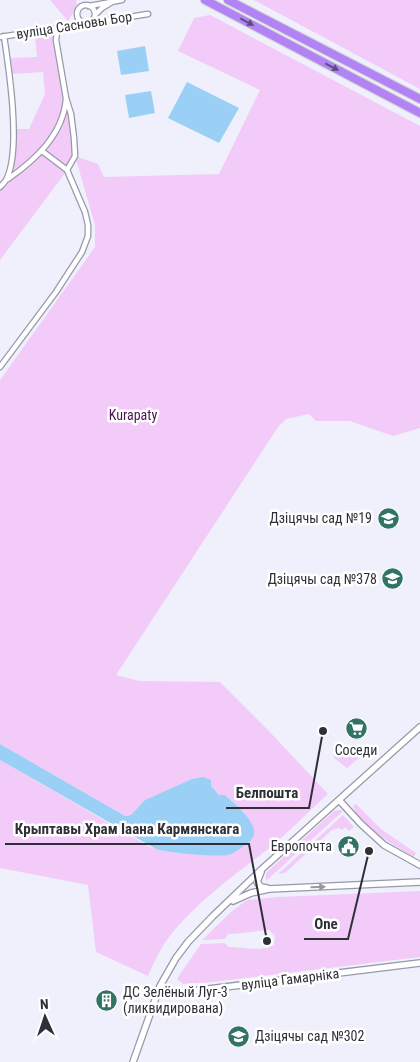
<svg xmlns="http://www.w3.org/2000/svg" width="420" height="1062" font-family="'Roboto Condensed',sans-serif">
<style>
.green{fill:#f2cbf8}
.water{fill:#9ad0f5}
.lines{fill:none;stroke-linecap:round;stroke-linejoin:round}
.street-casing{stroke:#9799aa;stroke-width:7}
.secondary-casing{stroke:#9799aa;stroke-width:8}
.highway-casing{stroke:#d1d1d3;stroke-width:10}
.street{stroke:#fff;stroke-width:4.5}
.secondary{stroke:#fff;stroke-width:5.5}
.highway{stroke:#b283f4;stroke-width:8}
.oneway{fill:#5d4d79}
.oneway2{fill:#97989b}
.labels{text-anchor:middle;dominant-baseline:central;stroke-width:5;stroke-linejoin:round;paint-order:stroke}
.street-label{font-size:14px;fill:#2f3037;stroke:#fff}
.park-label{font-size:14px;fill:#4e1257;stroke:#fff}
.poi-label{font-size:14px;fill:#2f3037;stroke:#fff;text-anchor:end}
.leader{fill:none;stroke:#2f3037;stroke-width:2}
.callout-dot{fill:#2f3037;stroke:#fff;stroke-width:2}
.callout-label{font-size:15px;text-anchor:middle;font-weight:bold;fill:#2f3037;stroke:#fff;stroke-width:5;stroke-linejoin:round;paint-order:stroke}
</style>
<rect width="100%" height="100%" fill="#eff0fc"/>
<path class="green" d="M50,0H76L77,6L68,21Z
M254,0H420V89Z
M210,15L420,126V428L393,436L350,421H316L309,414L286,419L278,427L116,675L139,681L220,682L268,730L328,794C309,811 291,830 272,846C235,875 183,911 160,951C155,959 152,968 148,976L96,952L88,885L0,868V760L150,847L167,852L221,855H228L252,840L254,830L245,815L226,795H219L211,786L195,778L145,800L131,815L125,816L0,744V380L95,247V225L75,156L65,173L0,260V187L42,151L59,126L66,98L75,156L98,164L104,177L219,174L260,90L178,51L194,18Z
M53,33C54,48 58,62 61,76C70,121 50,141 17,168L14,170L12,166L16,129H29L45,94L43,72L12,74L11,58L37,57L35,36Z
M364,747L366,752L347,768L334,758V750Z
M356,804L381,829L416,853L414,857C396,846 359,827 353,806Z
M339,810L343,811L266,881V873L334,811Z
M343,815L354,827L349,831L345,827L342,830L339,828L332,830L285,873L278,874Z
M420,891V957L212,982L183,984L178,980V977L201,944L225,943L229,947C241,947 265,952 274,945L275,936L269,930C254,931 242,934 228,934L225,939L202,940L231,912L247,900L278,897Z"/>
<path class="water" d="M145,46L149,71L121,75L117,51Z
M187,82L239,108L219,143L168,118Z
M151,91L155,113L129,118L125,95Z
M0,744L125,816L131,815L145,800L192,779L203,777L211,780V786L219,795H225C235,804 251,817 254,830C255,836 252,840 248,843C242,847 235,853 228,855C217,857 166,853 156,849L0,760Z"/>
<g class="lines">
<defs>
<path id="street" d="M77 14a9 9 0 1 1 18 0a9 9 0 1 1-18 0Z
M89,6L122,0
M95,15L102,8L112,2
M60,27L57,32L56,40L66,98L71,114L74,138L75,156L67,170
M0,37L148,14
M8,179C35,160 63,135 66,99
M0,187C3,184 6,181 7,178C21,148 9,69 4,36
M0,367L56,292L82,252L88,236V225L85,212L67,170L42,151"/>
<path id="secondary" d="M339,800L361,824L384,845L420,865
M261,872L257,882L261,887L267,888
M233,901L251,893L269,889L420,882
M160,986L170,991L184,992L420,963
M133,1062L160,986L176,958L188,942L213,916L262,869L420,727"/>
<path id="highway" d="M205,0L420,113
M228,0L420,99"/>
</defs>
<use href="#street" class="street-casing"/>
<use href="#secondary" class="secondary-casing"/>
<use href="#highway" class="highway-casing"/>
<use href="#street" class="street"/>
<use href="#secondary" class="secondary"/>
<use href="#highway" class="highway"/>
</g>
<defs><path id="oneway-solid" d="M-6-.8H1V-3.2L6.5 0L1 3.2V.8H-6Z" transform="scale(1.25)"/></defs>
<g class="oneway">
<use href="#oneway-solid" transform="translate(247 22) rotate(28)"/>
<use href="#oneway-solid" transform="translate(332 67) rotate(28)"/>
</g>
<use class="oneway2" href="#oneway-solid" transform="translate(318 887) rotate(-2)"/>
<defs>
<symbol id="school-disc" viewBox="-11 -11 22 22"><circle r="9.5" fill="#317466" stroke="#fff"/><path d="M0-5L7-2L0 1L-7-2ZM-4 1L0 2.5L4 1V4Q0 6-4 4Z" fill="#fff"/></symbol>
<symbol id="supermarket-disc" viewBox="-11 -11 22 22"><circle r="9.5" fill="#317466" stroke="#fff"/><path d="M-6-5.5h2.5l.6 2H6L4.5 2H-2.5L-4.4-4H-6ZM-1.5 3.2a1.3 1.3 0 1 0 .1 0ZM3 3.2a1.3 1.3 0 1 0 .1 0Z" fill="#fff"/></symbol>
<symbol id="civic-disc" viewBox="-11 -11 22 22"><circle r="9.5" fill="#317466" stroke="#fff"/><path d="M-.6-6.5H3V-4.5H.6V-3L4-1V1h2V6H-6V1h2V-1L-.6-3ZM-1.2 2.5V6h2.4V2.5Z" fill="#fff"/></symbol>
<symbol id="building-disc" viewBox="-11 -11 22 22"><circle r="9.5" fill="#317466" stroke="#fff"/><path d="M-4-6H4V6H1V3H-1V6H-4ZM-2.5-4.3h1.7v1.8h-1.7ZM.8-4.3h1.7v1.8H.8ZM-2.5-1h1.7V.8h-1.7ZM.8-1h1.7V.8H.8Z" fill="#fff"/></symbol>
</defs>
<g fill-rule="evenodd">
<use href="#school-disc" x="376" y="506" width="25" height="25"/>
<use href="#school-disc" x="380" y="566" width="25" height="25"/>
<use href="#supermarket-disc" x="344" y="716" width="25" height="25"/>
<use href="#civic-disc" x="336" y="834" width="25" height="25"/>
<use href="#building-disc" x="94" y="988" width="25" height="25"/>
<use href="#school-disc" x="226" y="1024" width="25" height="25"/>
</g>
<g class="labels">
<g class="street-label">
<text transform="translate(74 25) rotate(-9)">вуліца Сасновы Бор</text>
<text transform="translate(290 979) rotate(-7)">вуліца Гамарніка</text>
</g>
<g class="park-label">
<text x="133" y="415">Kurapaty</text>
</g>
<g class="poi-label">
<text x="372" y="518">Дзіцячы сад №19</text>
<text x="377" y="579">Дзіцячы сад №378</text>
<text x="356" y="750" text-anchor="middle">Соседи</text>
<text x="332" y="846">Европочта</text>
<text x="123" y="992" text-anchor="start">ДС Зелёный Луг-3<tspan x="123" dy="16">(ликвидирована)</tspan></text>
<text x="255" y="1036" text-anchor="start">Дзіцячы сад №302</text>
</g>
</g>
<path class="leader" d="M323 731L309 808H226M267 941L249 844H5M369 851L348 939H304"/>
<g class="callout-dot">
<circle cx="323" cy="731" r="5"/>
<circle cx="267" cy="941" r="5"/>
<circle cx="369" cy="851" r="5"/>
</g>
<g class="callout-label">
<text x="267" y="798">Белпошта</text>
<text x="127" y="834">Крыптавы Храм Іаана Кармянскага</text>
<text x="326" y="929">One</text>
</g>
<g transform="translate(45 1017) rotate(357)" stroke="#ffffff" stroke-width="4" paint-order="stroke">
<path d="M0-4L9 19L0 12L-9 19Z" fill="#2f3037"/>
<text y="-8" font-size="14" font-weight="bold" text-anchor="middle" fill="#2f3037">N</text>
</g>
</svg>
